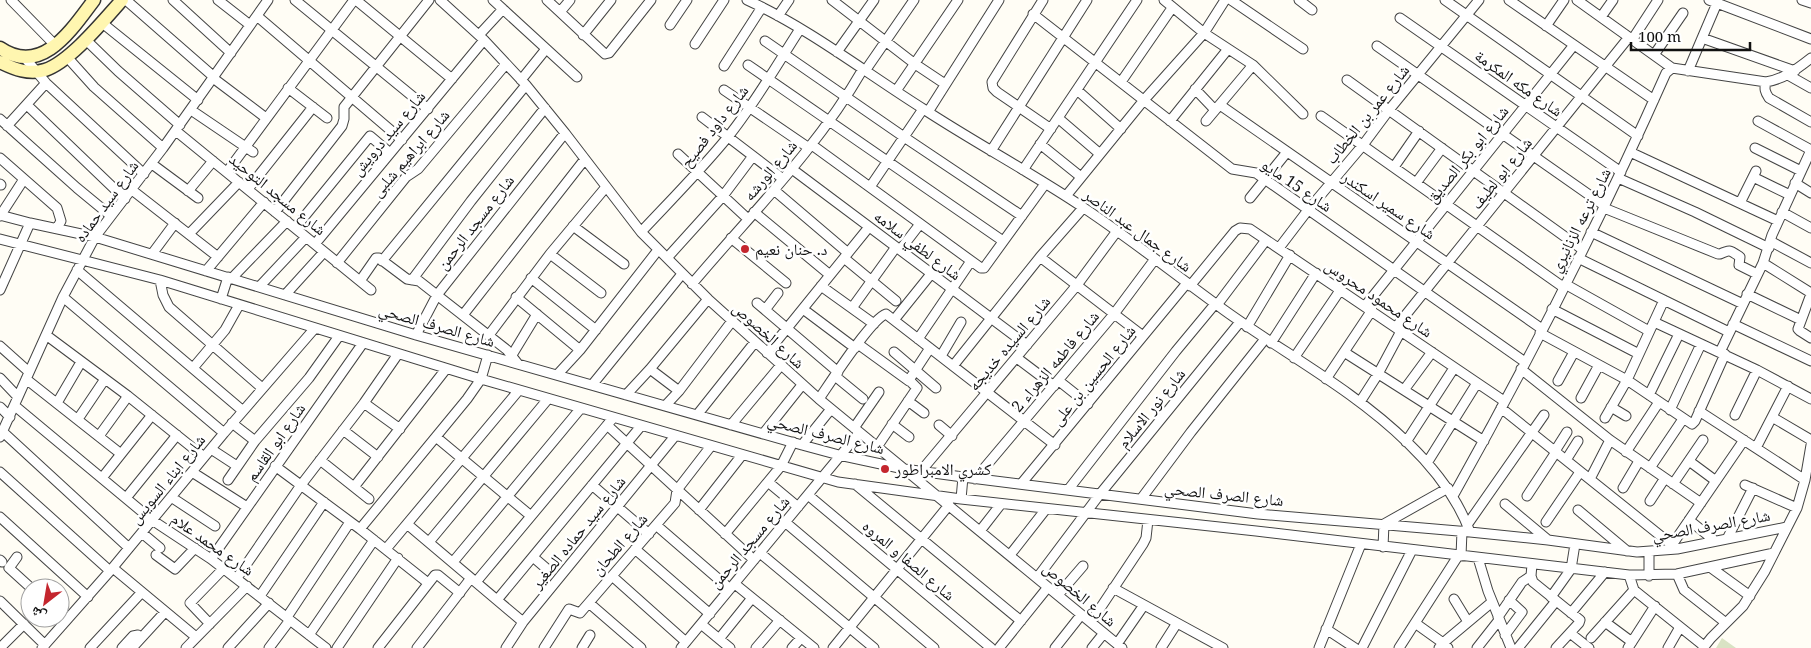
<svg xmlns="http://www.w3.org/2000/svg" width="1811" height="648" font-family="'Noto Serif','Noto Naskh Arabic',serif">
<style>
.cemetery{fill:#d9e3c4}
.lines{fill:none;stroke-linecap:round;stroke-linejoin:round}
.street-casing{stroke:#444;stroke-width:11}
.secondary-casing{stroke:#333;stroke-width:15}
.street{stroke:#fff;stroke-width:9}
.secondary{stroke:#fff6b0;stroke-width:12}
.poi-dot{fill:#c4262e;stroke:#fff;stroke-width:2}
.labels{text-anchor:middle;dominant-baseline:central;stroke-width:5;stroke-linejoin:round;paint-order:stroke}
.street-label{font-size:16px;fill:#111;stroke:#fff}
.poi-label{font-size:16px;fill:#111;stroke:#fff;text-anchor:start}
</style>
<rect width="100%" height="100%" fill="#fffdf5"/>
<path class="cemetery" d="M1722,638L1736,648H1716Z"/>
<g class="lines">
<defs>
<path id="street" d="M11,0L55,45
M126,0L214,77
M173,0L231,53
M218,0L250,25
M295,0L428,109
M356,0L452,79
M440,0L484,40L526,85L565,133L641,232L708,299L819,399L1122,648
M493,0L577,77
M547,0L605,54L609,53L651,0
M747,0C810,29 866,73 925,110C977,144 1032,173 1084,208C1132,240 1177,276 1224,310C1285,354 1354,390 1408,443C1435,469 1457,497 1470,532
M832,0L915,64L945,84
M1043,0L992,82L993,88L997,92L1051,129
M1164,0L1204,33L1253,65L1303,114
M1231,0L1303,49
M1299,0L1312,10
M1445,0L1638,136
M1509,0L1654,100
M1577,0L1672,68
M1709,0L1811,39
M1802,0L1811,3
M560,12L570,0
M1033,14L1232,169L1256,173L1525,362
M257,16L402,140
M778,16L789,0
M1601,17L1613,0
M1400,18L1621,172
M101,22L198,100
M670,25L687,0
M1546,26L1564,0
M479,35L503,9
M583,35L611,0
M1702,38L1795,71
M85,39L118,71L180,125
M1632,40L1658,0
M765,41L904,137L1022,216
M695,44L724,0
M1377,46L1605,206
M837,52L874,0
M1654,55L1683,13
M67,57L94,87L163,148
M25,58L46,83L144,174
M748,65L1003,241
M724,66L762,7
M865,71L914,0
M1688,71L1717,3
M1788,75L1811,88
M213,78L266,118
M521,80L546,49
M1347,80L1582,249
M1121,82L1172,8
M1766,82C1764,89 1765,92 1769,98L1811,122
M288,88L327,118
M1195,89L1215,110
M724,90L809,148
M1077,90L1121,129
M896,91L958,0
M27,105L125,199
M1220,105L1542,329
M191,110L253,152
M928,112L999,0
M1321,116L1563,287
M702,117L783,179
M1058,118L1100,154
M0,119L77,188L111,216
M1170,121L1228,49
M1206,121L1253,65
M1758,121L1811,150
M7,126L46,83
M176,131L371,290
M1040,144L1081,177
M812,145L981,268H984L1045,184
M1755,148L1801,171
M991,151L1087,0
M1630,152L1778,221
M678,154L748,219
M0,158L57,208L61,221L57,228
M152,164L198,198
M1394,167L1419,131
M792,169L1027,345
M1023,170L1137,0
M227,172L354,0
M1753,177L1790,195
M1618,178L1695,212L1769,248
M1416,183L1442,148
M1795,183L1811,193
M0,184L1,185
M870,187L923,109
M248,189L313,107
M132,190L218,257
M774,190L848,253
M188,191L213,161
M1066,196L1144,100L1204,33L1225,0
M1250,198L1287,152
M1740,203L1756,171
M1604,208L1718,254H1720C1730,249 1730,250 1740,257L1739,265L1757,274
M275,212L342,126L344,119V107L352,97L429,0
M754,212L830,275
M1782,212L1811,228
M0,215L30,223L95,237L416,335L802,445L839,455L904,469L963,477L1258,514L1470,532L1548,540L1637,552L1677,549L1787,527
M0,216L24,179
M573,226L624,264
M295,228L370,136L390,153
M641,232C670,201 700,171 727,138C754,105 776,66 800,29
M1591,232L1743,304
M189,234L239,182
M731,238L786,283
M0,239L160,280L481,379L838,482L961,499L1256,531L1629,575L1677,574L1774,553
M1770,241L1811,263
M315,244L484,40
M1279,248L1308,210L1363,145L1389,110L1479,0
M900,250L920,224
M152,254L175,223
M550,254L601,293
M1040,257L1143,336
M667,258L723,196L753,156
M844,258L896,301
M1578,258L1729,332
M382,261L526,85
M337,263L406,177L418,169L506,64
M1763,263L1811,293
M77,270L243,411
M206,271L264,202
M232,278L287,221
M531,278L596,330
M160,280L163,295L169,307L262,388
M412,280L471,201L545,108
M360,281L376,258H379L407,279L419,281L507,350L518,364
M692,284C751,214 817,149 863,69
M1565,284L1649,331
M821,286L874,324
M1190,286L1235,231L1240,228L1250,229L1504,401
M259,287L306,237
M0,290L30,223
M1747,294L1801,320
M1811,294L1798,329L1800,331L1811,338
M285,295L324,252
M63,297L224,433
M516,297L580,350
M221,299L228,277
M757,303L838,372
M1217,305L1266,240
M1365,306L1574,45
M852,308L896,247
M803,309L855,348
M1552,309L1639,354
M765,310L778,293
M463,315L585,159
M894,320L931,274
M1654,322L1757,370L1811,399
M1733,324L1811,361
M1247,327L1290,255
M1396,327L1629,37
M1540,333L1627,380L1692,424L1695,421L1725,354
M46,335L128,396L204,457
M416,335L437,295L565,133
M489,335L550,254L606,187
M918,339L971,261
M1271,343L1316,273
M858,344L909,381
M0,346L29,372
M894,352L936,388
M1344,352L1484,441
M1720,352L1763,263L1772,235L1811,150
M767,353L869,227
M512,355L537,314
M941,356L961,322
M1017,358L1054,386
M1294,358L1341,289
M953,366L1040,257L1083,208
M193,368L225,330L239,305
M650,369L679,391
M1521,369L1610,440L1701,503
M557,375L580,350L658,250
M835,376L863,399
M0,378L18,397
M26,379L121,454
M1326,379L1372,310
M1059,381L1088,404
M1558,381L1574,352
M592,385L682,274
M1404,390L1432,352
M626,395L650,369L708,299
M1649,395L1679,334
M1581,398L1599,365
M819,399C830,383 871,319 886,314L1055,445
M908,401L924,413
M1360,402L1378,374L1401,331
M57,403L81,362
M364,403L400,429
M15,406L152,520L211,559L326,648
M665,406L679,391L732,321
M0,407L10,417
M1611,407L1626,416
M1501,408L1677,549
M1670,410L1701,344
M1699,411L1805,480
M697,415L755,342
M1735,415L1757,370
M1772,417L1811,440
M1605,418L1627,380L1664,300
M78,419L105,379
M232,423L255,441
M892,424L909,437
M607,425L754,560
M731,425L781,365
M939,425L952,436
M854,428L879,392
M343,430L378,457
M3,432L129,548
M763,434L802,385
M99,436L128,396
M0,437L63,297L95,237L163,148L268,0
M436,437L531,516
M1406,442L1454,368
M802,445L831,409
M877,447L917,388L909,380L930,348
M1756,448L1788,386
M211,449L237,466
M1555,451L1567,432
M1626,452L1659,402
M320,460L369,499
M1566,460L1578,441
M1689,461L1716,481
M1427,463L1477,383
M275,466L360,529L428,583
M1650,468L1683,419
M921,471L1077,285L1117,231
M0,472L110,571
M192,472L247,507
M102,478L152,415
M975,479L1114,314L1155,259
M1590,479L1610,440
M228,480L255,441L309,378L339,336
M768,482L798,507
M855,484L1021,621
M1021,484L1187,283
M1673,484L1703,440
M592,485L649,534
M1745,485L1797,508
M354,487L446,369
M1623,488L1639,461
M1068,490L1176,351L1215,304
M808,495L991,648
M1453,496C1530,359 1602,217 1666,73L1672,68L1766,82C1784,79 1797,69 1811,58
M1527,496L1556,452
M171,497L215,526
M126,498L177,435
M961,499L963,477
M1141,499L1191,432L1265,339
M1650,501L1665,478
M1505,504L1548,540
M699,510L742,455
M1578,510L1627,551
M0,517L88,597
M1689,520L1715,541
M785,522L934,648
M1546,522L1580,472
M407,524L523,622
M656,525L730,589
M1467,525L1544,415
M360,529L467,399L481,379L488,355
M980,531L1001,504
M142,533L160,548
M725,534L781,466L793,442
M1727,539L1753,488
M429,542L548,399
M1672,545L1744,440
M1383,547L1384,524L1448,488
M386,549L519,390
M635,549L710,614
M1649,552V576
M760,553L874,648
M156,555L175,569L195,548
M1010,555L1046,509
M1461,556L1462,531
M17,557L9,568L31,588
M533,557L547,569
M1478,558L1488,591L1511,648
M211,559L363,343
M0,560L2,562
M453,562L581,408
M1532,564L1531,576L1533,582L1580,620L1579,623L1556,648
M1710,567L1750,596
M113,568L196,637
M1677,574L1684,590L1726,623
M1629,575L1634,590L1704,646
M612,576L686,642
M237,578L301,485L364,403L398,354
M1037,578L1100,494L1240,322
M476,582L613,418
M735,584L814,648
M1113,588L1223,648
M1058,595L1083,566
M260,596L324,502
M1551,597L1571,569L1575,544
M1454,599L1468,622
M497,600L641,426
M0,601L45,645
M589,603L641,648
M1571,613L1605,572
M287,617L350,522
M1498,617L1522,582L1531,576
M1091,622L1143,544L1146,538L1148,520
M1605,622L1632,642
M1415,623L1443,643L1448,648
M210,624L190,603L224,568
M701,624L730,648
M1326,629L1355,648
M1570,633L1589,648
M309,635L374,540
M1505,635L1522,612L1509,600
M1591,638L1634,590
M719,639L752,598
M1117,644L1144,605
M0,648L24,624
M42,648L110,571L224,433L315,328
M90,648L142,592
M122,648L133,636L138,635L141,638
M132,648L165,612
M186,648L247,586
M228,648L269,603
M269,648L290,620
M337,648L398,558
M378,648L435,575H438L460,593
M417,648L471,578
M506,648L523,622L675,436
M544,648L569,609L580,613L675,503L677,490L711,446
M582,648L590,635
M681,648L859,433
M756,648L780,620
M792,648L801,638
M833,648L949,505
M999,648L1048,587
M1055,648L1081,615
M1092,648L1104,633
M1161,648L1177,623
M1319,648L1361,544
M1362,648L1412,550
M1399,648L1458,556
M1439,648L1443,643L1492,602
M1477,648L1499,620
M1518,648L1556,601
M1628,648L1655,606
M1668,648L1680,627
M1703,648L1711,638L1743,606L1765,571L1797,508L1805,480L1811,445"/>
<path id="secondary" d="M0,48C42,77 72,29 94,0
M0,62C14,69 29,75 45,70C70,62 104,20 122,0"/>
</defs>
<use href="#street" class="street-casing"/>
<use href="#secondary" class="secondary-casing"/>
<use href="#street" class="street"/>
<use href="#secondary" class="secondary"/>
</g>
<g class="poi-dot">
<circle cx="745" cy="249" r="5"/>
<circle cx="885" cy="469" r="5"/>
</g>
<g class="labels">
<g class="street-label">
<text transform="translate(1519 83) rotate(35)">شارع مكه المكرمة</text>
<text transform="translate(1367 114) rotate(-51)">شارع عمر بن الخطاب</text>
<text transform="translate(714 126) rotate(-52)">شارع داود فصيح</text>
<text transform="translate(388 133) rotate(-50)">شارع سيد درويش</text>
<text transform="translate(410 153) rotate(-49)">شارع ابراهيم شلبى</text>
<text transform="translate(1467 154) rotate(-51)">شارع ابو بكر الصديق</text>
<text transform="translate(770 170) rotate(-50)">شارع الورشه</text>
<text transform="translate(1501 173) rotate(-51)">شارع ابو لطيف</text>
<text transform="translate(1297 185) rotate(34)">شارع 15 مايو</text>
<text transform="translate(278 194) rotate(39)">شارع مسجد التوحيد</text>
<text transform="translate(106 201) rotate(-54)">شارع سيد حماده</text>
<text transform="translate(1389 205) rotate(34)">شارع سمير اسكندر</text>
<text transform="translate(1580 220) rotate(-63)">شارع ترعه الزنانيري</text>
<text transform="translate(475 222) rotate(-52)">شارع مسجد الرحمن</text>
<text transform="translate(1138 230) rotate(36)">شارع جمال عبد الناصر</text>
<text transform="translate(918 245) rotate(37)">شارع لطفي سلامه</text>
<text transform="translate(1379 298) rotate(34)">شارع محمود محروس</text>
<text transform="translate(437 325) rotate(16)">شارع الصرف الصحي</text>
<text transform="translate(769 335) rotate(42)">شارع الخصوص</text>
<text transform="translate(1009 343) rotate(-50)">شارع السيده خديجه</text>
<text transform="translate(1055 361) rotate(-50)">شارع فاطمه الزهراء 2</text>
<text transform="translate(1093 375) rotate(-51)">شارع الحسين بن على</text>
<text transform="translate(1151 408) rotate(-51)">شارع نور الاسلام</text>
<text transform="translate(826 434) rotate(14)">شارع الصرف الصحي</text>
<text transform="translate(275 442) rotate(-55)">شارع ابو القاسم</text>
<text transform="translate(167 479) rotate(-51)">شارع ابناء السويس</text>
<text transform="translate(1224 494) rotate(6)">شارع الصرف الصحي</text>
<text transform="translate(1711 525) rotate(-10)">شارع الصرف الصحي</text>
<text transform="translate(578 532) rotate(-51)">شارع سيد حماده الصغير</text>
<text transform="translate(749 542) rotate(-50)">شارع مسجد الرحمن</text>
<text transform="translate(213 544) rotate(35)">شارع محمد علام</text>
<text transform="translate(619 544) rotate(-49)">شارع الطحان</text>
<text transform="translate(909 560) rotate(40)">شارع الصفا و المروه</text>
<text transform="translate(1080 594) rotate(40)">شارع الخصوص</text>
</g>
<g class="poi-label">
<text x="755" y="249">د. حنان نعيم</text>
<text x="895" y="469">كشري الامبراطور</text>
</g>
</g>
<g transform="translate(45 603) rotate(211)"><circle r="24" fill="#ffffff" stroke="#a0a0a0"/>
<path d="M0-4L9 19L0 12L-9 19Z" fill="#c4262e"/>
<text y="-8" font-size="14" font-weight="bold" text-anchor="middle" fill="#111111">ش</text>
</g>
<path d="M1631 42v8h119v-8" fill="none" stroke="#111111" stroke-width="2.5"/>
<text x="1638" y="42" font-size="15" fill="#111111" stroke="#ffffff" stroke-width="4" paint-order="stroke">100 m</text>
</svg>
